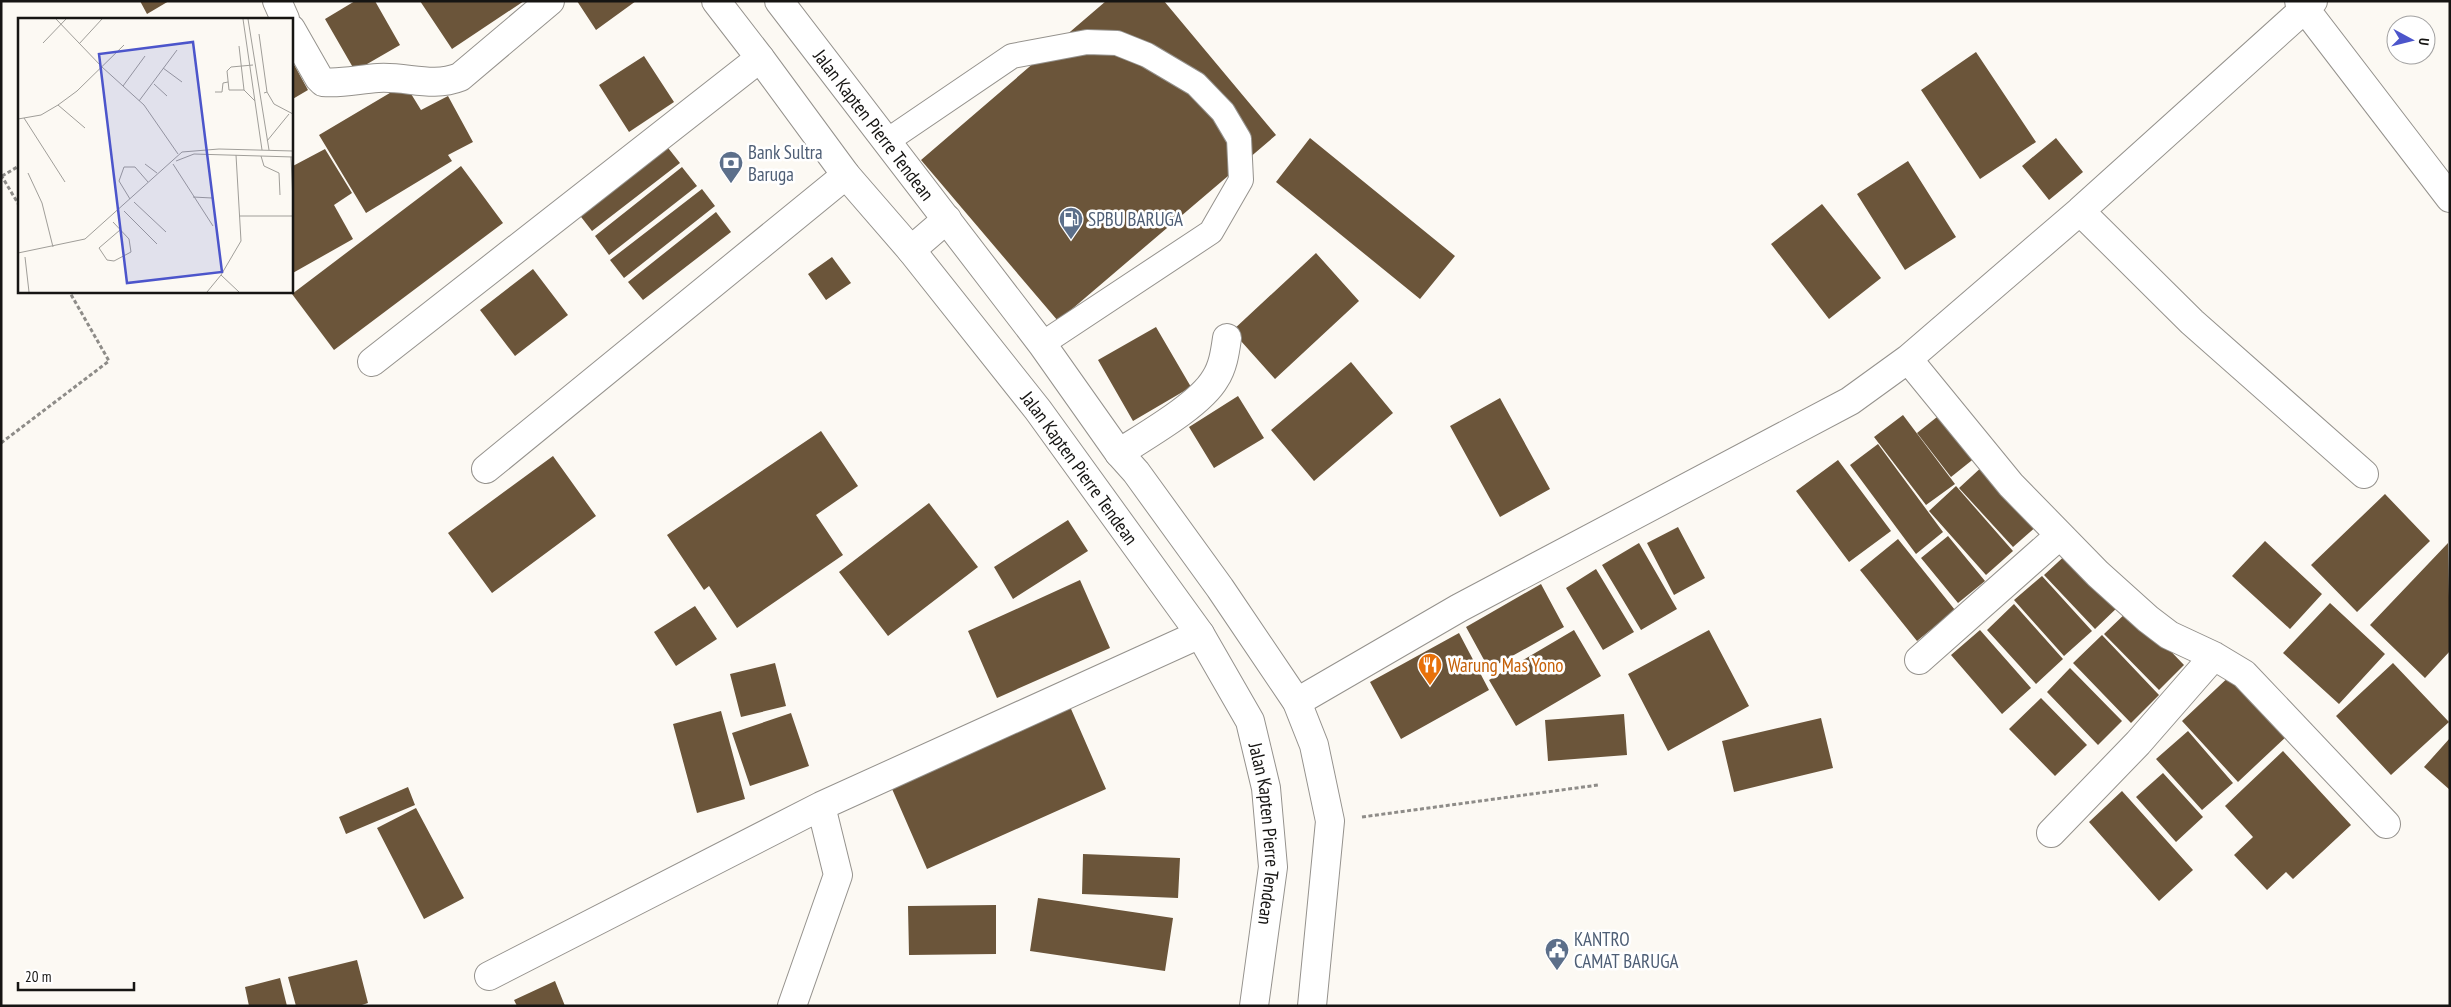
<svg xmlns="http://www.w3.org/2000/svg" width="2451" height="1007" font-family="'PT Sans Narrow',sans-serif">
<style>
.building{fill:#6b553a}
.lines{fill:none;stroke-linecap:round;stroke-linejoin:round}
.service-casing{stroke:#95928d;stroke-width:26}
.minor-casing{stroke:#95928d;stroke-width:30}
.trunk-casing{stroke:#95928d;stroke-width:30}
.path{stroke:#8e8c88;stroke-width:3;stroke-dasharray:4 2.5;stroke-linecap:butt}
.service{stroke:#fff;stroke-width:24}
.minor{stroke:#fff;stroke-width:28}
.trunk{stroke:#fff;stroke-width:28}
.labels{text-anchor:middle;dominant-baseline:central;stroke-width:5;stroke-linejoin:round;paint-order:stroke}
.street-label{font-size:19px;fill:#161513;stroke:#fff}
.service-label{font-size:19px;fill:#4e5e75;stroke:#fff;text-anchor:start}
.food-label{font-size:19px;fill:#c56008;stroke:#fff;text-anchor:start}
.inset-road{fill:none;stroke:#a09e99;stroke-width:1}
.view{fill:#4c55cb;fill-opacity:0.15;stroke:#4c55cb;stroke-width:2.5}
.inset-edge{fill:none;stroke:#161513;stroke-width:2.5}
</style>
<rect width="100%" height="100%" fill="#fcf9f3"/>
<path class="building" d="M140,1H169L147,14Z
M355,1H375L400,45L355,71L325,19Z
M420,1H524L452,49Z
M577,1H636L596,30Z
M1106,1H1164L1276,135L1058,321L921,160Z
M1976,52L2036,142L1980,179L1921,90Z
M644,56L674,102L629,132L599,85Z
M291,59L308,90L291,100Z
M405,84L421,110L448,96L473,142L448,155L452,161L366,213L319,135Z
M1310,138L1455,256L1420,299L1276,182Z
M2056,138L2083,172L2049,200L2022,166Z
M665,144L680,163L592,231L578,213Z
M325,149L352,193L334,205L353,239L291,274V167Z
M1908,161L1956,237L1905,270L1857,194Z
M461,166L503,223L334,350L292,294Z
M682,167L697,186L609,255L595,236Z
M702,189L715,206L624,278L610,260Z
M1822,204L1881,278L1829,319L1771,244Z
M716,212L731,232L643,300L628,282Z
M1316,253L1359,301L1275,379L1232,331Z
M832,257L851,283L826,300L808,274Z
M533,269L568,315L515,356L480,310Z
M1156,327L1191,387L1133,421L1098,360Z
M1351,362L1393,413L1314,481L1271,430Z
M1238,396L1264,438L1214,468L1189,427Z
M1500,398L1550,489L1500,517L1450,426Z
M1947,409L1981,453L1951,477L1917,433Z
M1903,415L1955,484L1926,505L1874,437Z
M821,431L858,486L816,515L843,555L737,628L709,586L704,590L667,535Z
M1878,444L1943,532L1916,554L1850,465Z
M553,456L596,516L492,593L448,533Z
M1838,460L1891,531L1849,562L1796,491Z
M1985,464L2039,524L2013,547L1959,488Z
M1956,486L2013,551L1986,575L1929,511Z
M2385,494L2430,541L2357,612L2311,565Z
M929,503L978,567L888,636L839,572Z
M1068,520L1088,551L1013,599L994,567Z
M1678,527L1705,578L1674,595L1647,543Z
M1948,536L1985,581L1958,603L1921,558Z
M1898,539L1955,610L1917,641L1860,570Z
M2265,541L2322,594L2290,629L2232,576Z
M1639,543L1677,609L1641,630L1602,565Z
M2448,543L2450,651L2425,678L2370,625Z
M2070,551L2121,604L2095,629L2044,575Z
M1596,569L1634,632L1603,650L1566,588Z
M2042,576L2092,631L2064,656L2014,600Z
M1080,580L1110,648L997,698L968,631Z
M1541,584L1564,627L1489,669L1466,627Z
M2330,603L2385,654L2339,704L2283,653Z
M2014,604L2063,659L2036,684L1987,630Z
M695,606L717,639L676,666L654,632Z
M2130,609L2184,665L2159,690L2104,634Z
M1574,630L1601,676L1516,726L1489,680Z
M1709,630L1749,706L1668,751L1628,674Z
M1980,630L2031,688L2002,714L1951,655Z
M1459,633L1489,690L1401,739L1370,682Z
M2102,635L2159,695L2131,723L2073,663Z
M775,663L786,706L741,717L730,674Z
M2393,663L2449,722L2391,775L2336,716Z
M2070,668L2122,721L2098,745L2047,692Z
M2234,672L2290,733L2238,782L2182,721Z
M2041,698L2087,745L2055,776L2009,729Z
M1068,702L1106,789L927,869L889,782Z
M721,711L745,799L697,813L673,724Z
M791,713L809,766L750,786L732,733Z
M1624,714L1627,755L1548,761L1545,720Z
M1821,718L1833,768L1734,792L1722,741Z
M2188,731L2233,783L2202,810L2156,759Z
M2450,738V790L2424,767Z
M2283,751L2351,825L2293,879L2286,872L2267,890L2234,855L2253,837L2225,806Z
M2163,773L2203,817L2176,842L2136,797Z
M408,787L415,805L346,834L339,817Z
M2122,791L2193,870L2159,901L2089,822Z
M416,808L464,898L424,919L377,828Z
M1083,854L1180,858L1178,898L1082,894Z
M1038,898L1173,918L1165,971L1030,951Z
M996,905V954L909,955L908,906Z
M357,960L368,1003L359,1006H296L288,977Z
M280,978L287,1006H249L245,987Z
M555,981L565,1006H517L514,1000Z"/>
<g class="lines">
<defs>
<path id="service" d="M887,141L1012,56L1087,42L1117,43L1147,55L1196,84L1223,112L1239,139L1241,180L1211,232L1042,344"/>
<path id="minor" d="M277,1L285,19
M2299,1L2450,198
M291,29L319,78L323,82C341,84 360,79 378,78C407,76 432,88 460,77L550,1
M2080,211L2192,322L2364,474
M1908,359L2011,485L2098,574L2148,619L2169,635L2214,656L2244,674L2386,824
M372,362L760,58
M1119,453C1145,436 1200,405 1215,379C1223,367 1225,352 1227,338
M486,469L846,175
M1919,660L2059,536
M1297,702L1459,608L1850,401L1908,359L2080,211L2313,1
M2051,833L2138,743L2214,656
M489,976L821,806L1200,634
M792,1006L838,875L821,806"/>
<g id="trunk">
<path id="s1" d="M716,1L760,58L846,175L911,250L1038,410L1200,634L1250,721L1266,788L1273,867L1254,1006"/>
<path id="s2" d="M779,1L1042,344L1119,453L1136,472L1220,588L1297,702L1314,745L1330,821L1312,1006"/>
<path d="M911,250L947,219"/>
</g>
</defs>
<use href="#service" class="service-casing"/>
<use href="#minor" class="minor-casing"/>
<use href="#trunk" class="trunk-casing"/>
<path class="path" d="M1,175L19,205
M2,176L19,166
M1,443L109,361L69,291
M1362,817L1598,785"/>
<use href="#service" class="service"/>
<use href="#minor" class="minor"/>
<use href="#trunk" class="trunk"/>
</g>
<defs>
<symbol id="bank-pin" viewBox="-11 -11 22 30"><path d="M0 17L-7.5 6A9.5 9.5 0 1 1 7.5 6Z" fill="#5c6f8a" stroke="#fff"/><path d="M-6-4H6V4H-6ZM0-2.3a2.3 2.3 0 1 0 0 4.6a2.3 2.3 0 1 0 0-4.6Z" fill="#fff"/></symbol>
<symbol id="fuel-pin" viewBox="-11 -11 22 30"><path d="M0 17L-7.5 6A9.5 9.5 0 1 1 7.5 6Z" fill="#5c6f8a" stroke="#fff"/><path d="M-5.5-6h7V0h2V4h1.3V-2.5L3-4.5l.8-.8L6-3V5H2.5V1h-1V6h-7ZM-4.2-4.7v3.2H.2V-4.7Z" fill="#fff"/></symbol>
<symbol id="restaurant-pin" viewBox="-11 -11 22 30"><path d="M0 17L-7.5 6A9.5 9.5 0 1 1 7.5 6Z" fill="#e8710a" stroke="#fff"/><path d="M-5-6h1v4h1v-4h1v4h1v-4h1v5L-1.5 .5V6h-2V.5L-5-1ZM5-6V6H3V1.5H1.5Q1.5-4 5-6Z" fill="#fff"/></symbol>
<symbol id="civic-pin" viewBox="-11 -11 22 30"><path d="M0 17L-7.5 6A9.5 9.5 0 1 1 7.5 6Z" fill="#5c6f8a" stroke="#fff"/><path d="M-.6-6.5H3V-4.5H.6V-3L4-1V1h2V6H-6V1h2V-1L-.6-3ZM-1.2 2.5V6h2.4V2.5Z" fill="#fff"/></symbol>
</defs>
<g fill-rule="evenodd">
<use href="#bank-pin" x="717" y="149" width="28" height="38"/>
<use href="#fuel-pin" x="1057" y="205" width="28" height="38"/>
<use href="#restaurant-pin" x="1416" y="651" width="28" height="38"/>
<use href="#civic-pin" x="1543" y="936" width="28" height="38"/>
</g>
<g class="labels">
<g class="street-label">
<text stroke="none"><textPath href="#s2" startOffset="156">Jalan Kapten Pierre Tendean</textPath></text>
<text stroke="none"><textPath href="#s1" startOffset="592">Jalan Kapten Pierre Tendean</textPath></text>
<text stroke="none"><textPath href="#s1" startOffset="1012">Jalan Kapten Pierre Tendean</textPath></text>
</g>
<g class="service-label">
<text x="748" y="152">Bank Sultra<tspan x="748" dy="22">Baruga</tspan></text>
<text x="1088" y="219">SPBU BARUGA</text>
<text x="1574" y="939">KANTRO<tspan x="1574" dy="22">CAMAT BARUGA</tspan></text>
</g>
<g class="food-label">
<text x="1448" y="665">Warung Mas Yono</text>
</g>
</g>
<g transform="translate(18 18)">
<rect width="275" height="275" fill="#fcf9f3"/>
<path class="inset-road" d="M38,1L84,49L126,87L160,136M225,1L244,132M230,1L251,132M241,16L249,74M25,25L48,1M61,26L84,1M221,28L226,72M235,47L213,49L209,53L211,72H226L237,83M145,50L164,64M136,66L149,78M105,68L127,38M197,74H204L205,65L210,64M246,75L249,74L256,86L275,96M121,83L159,32M40,87L67,110M6,100L47,164M0,101L23,97L40,87L59,73L106,27M249,123L271,96M218,137L223,223L203,257L221,274M243,138L246,148L261,155L262,177M273,139L275,185M158,143L176,136L275,139M127,146L139,155M155,146L195,208M10,155L24,185L35,229M175,179L194,180M112,181L101,163L106,149H117L130,164M116,184L148,214M106,193L139,226M221,198H275M95,204L111,221L113,234L96,243L89,242L81,230L102,212M0,235L67,221L164,134L201,131L275,133M7,239L11,274M189,274L203,257"/>
<path class="view" d="M175,24L204,254L109,265L81,36Z"/>
<rect width="275" height="275" class="inset-edge"/>
</g>
<rect width="2451" height="1007" fill="none" stroke="#161513" stroke-width="5"/>
<g transform="translate(2411 40) rotate(97)"><circle r="24" fill="#ffffff" stroke="#a2a1a1"/>
<path d="M0-4L9 19L0 12L-9 19Z" fill="#4c55cb"/>
<text y="-8" font-size="14" font-weight="bold" text-anchor="middle" fill="#161513">U</text>
</g>
<path d="M18 982v8h116v-8" fill="none" stroke="#161513" stroke-width="2.5"/>
<text x="25" y="982" font-size="15" fill="#161513" stroke="#ffffff" stroke-width="4" paint-order="stroke">20 m</text>
</svg>
